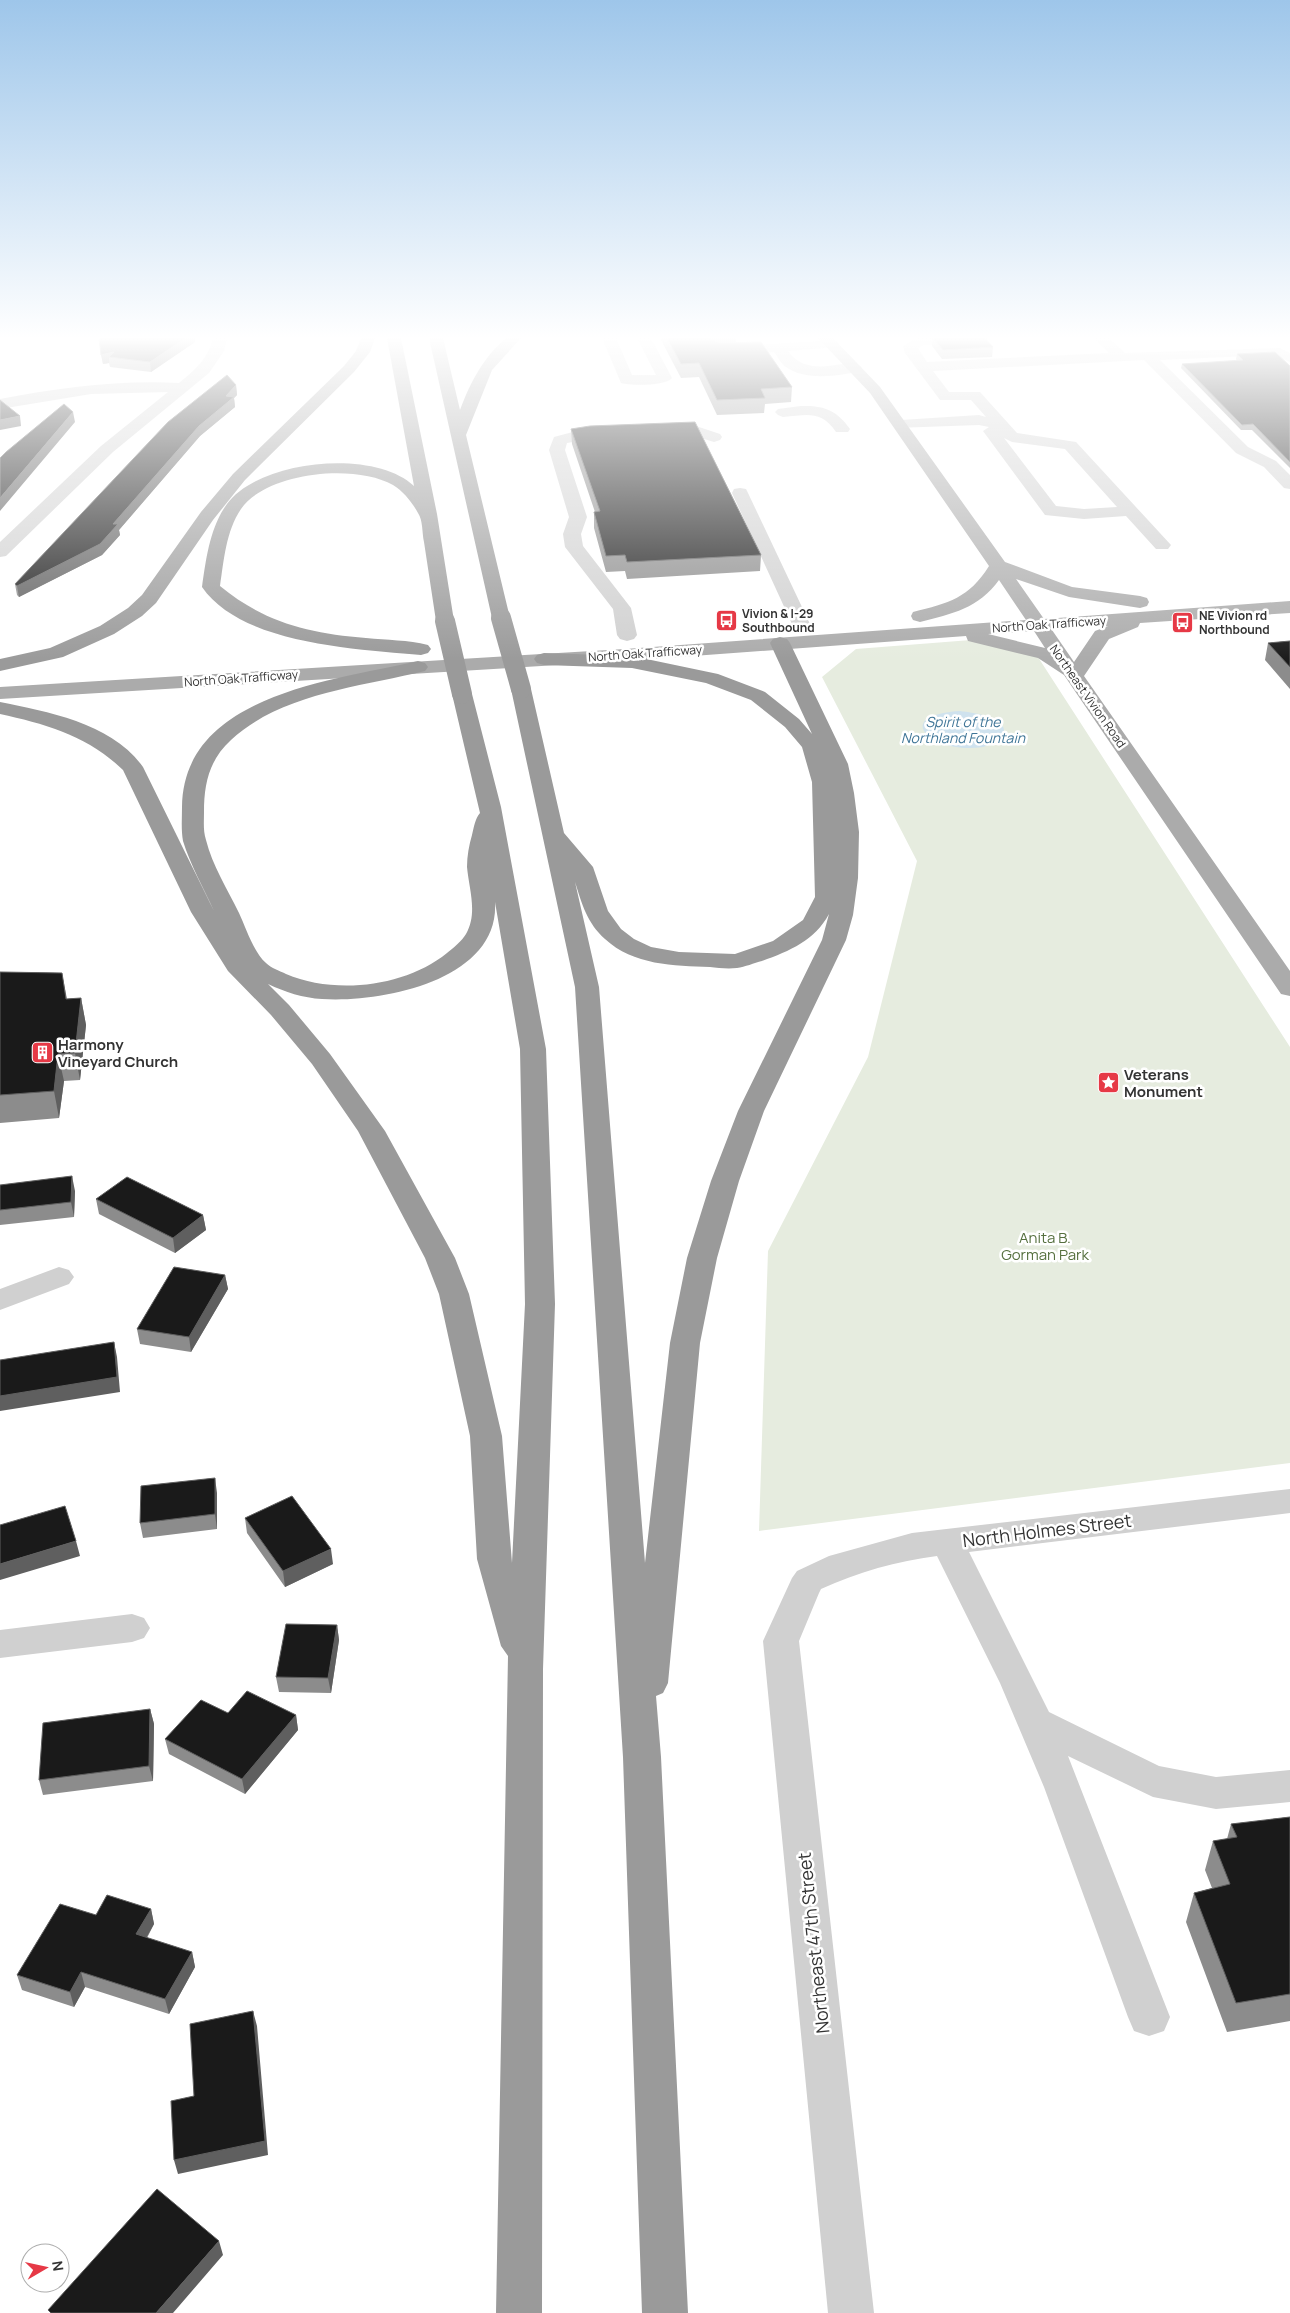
<svg xmlns="http://www.w3.org/2000/svg" width="1290" height="2313" font-family="Manrope,sans-serif">
<style>
.green{fill:#e6ecdf}
.water{fill:#cfe2ee}
.lines{fill:none;stroke-linecap:round;stroke-linejoin:round}
.minor{fill:#d0d0d0;fill-rule:evenodd}
.major{fill:#ababab;fill-rule:evenodd}
.highway{fill:#9a9a9a;fill-rule:evenodd}
.highway-bridge{stroke:#9a9a9a;stroke-width:20}
.wall{fill:#8c8c8c}
.shaded-wall{fill:#5f5f5f}
.building{fill:#1a1a1a;stroke:#5f5f5f}
.labels{text-anchor:middle;dominant-baseline:central;stroke-width:5;stroke-linejoin:round;paint-order:stroke}
.far-poi-label{font-size:12px;font-weight:bold;fill:#333;stroke:#fff;text-anchor:start}
.far-street-label{font-size:12px;fill:#333;stroke:#fff}
.far-water-label{font-size:14px;font-style:italic;fill:#3f7597;stroke:#fff}
.poi-label{font-size:15px;font-weight:bold;fill:#333;stroke:#fff;text-anchor:start}
.park-label{font-size:15px;fill:#56703f;stroke:#fff}
.near-street-label{font-size:18px;fill:#333;stroke:#fff}
</style>
<rect width="100%" height="100%" fill="#fff"/>
<path class="green" d="M971,640L1036,654L1290,1047V1463L759,1531L768,1251L868,1057L917,861L822,677L856,649Z"/>
<path class="water" d="M959,711C969,712 1012,717 1003,736C999,742 989,745 983,747C935,755 888,716 959,711Z"/>
<g class="lines">
<path class="minor" d="M213,338H227L224,351L209,373L113,452L6,556L0,557V542L101,446L168,392L91,394L0,409V399C59,388 118,380 179,383C195,370 208,359 213,338Z
M602,338H616L632,375H656L637,338H651L672,378C666,386 631,386 621,383Z
M917,338H988L981,342L924,345L918,348L927,362L1109,353L1094,338H1109L1125,353L1280,348L1290,353V362L1273,355L1160,360L1248,447L1276,461L1290,475V489L1284,488L1264,467L1236,453L1144,360L933,371L949,392H980L1017,433L1076,442L1171,545L1168,549H1156L1126,516L1084,519L1045,515L983,431L989,427L979,425L895,428L893,425L895,422L901,420L979,415L986,417L971,400H940L905,353L903,346ZM1004,438L1012,442L1065,449L1117,507L1084,509L1056,506Z
M832,340L837,341L839,344L837,347L788,351C811,383 851,353 862,368L860,371C839,376 805,381 786,367C781,364 778,357 774,352L728,355L721,351L728,347Z
M801,406C823,405 837,410 850,429L848,432H836C821,410 807,415 783,417L778,415L775,412L778,409Z
M664,423L690,424L720,434L722,437L720,440L714,442L688,434L658,431L656,428L658,425Z
M608,427L614,429L616,432L614,435L567,443L565,450L587,517L581,534L583,546L631,608L637,635L634,639L627,641L620,639L617,635L613,609L565,547L563,534L569,517L549,450L554,437L584,429Z
M740,488L746,489L748,493L810,624L808,628L801,630L794,628L792,624L732,493L734,489Z
M59,1267L69,1270L74,1277L69,1284L0,1310V1289Z
M1290,1489V1513L969,1552L1049,1712L1159,1766L1216,1777L1290,1770V1802L1216,1809L1153,1797L1068,1756L1170,2017L1164,2031L1149,2036L1134,2031L1128,2017L1044,1787L1000,1683L937,1556C897,1561 858,1572 821,1589L819,1593L799,1641L874,2313H828L763,1641L792,1578L797,1571L829,1556L912,1533Z
M132,1614L144,1618L150,1628L144,1638L132,1642L0,1658V1630Z"/>
<path class="major" d="M818,338H833L880,387L1005,562L1072,587L1140,596L1147,598L1149,602L1147,606L1140,608L1069,597L1016,579L1044,619L1290,601V613L1140,623L1138,627L1109,639L1084,676L1290,971V996L1281,994L1064,675L1038,658L968,641L966,636L625,661L0,699V687L625,649L1026,620L999,580C979,608 952,614 920,622L913,620L911,616L913,612C949,603 969,598 989,566L870,393ZM1108,626L1095,631L1074,662L1052,630ZM1034,631L1045,648L988,634Z"/>
<path class="highway" d="M361,338H375L370,352L354,372L245,480L213,520L156,603L142,616L114,634L63,657L0,671V659L50,648L100,626L128,608L142,595L201,512L233,474L344,366L356,351Z
M387,338H401L437,514L454,621L452,625L445,627L438,625L436,621C432,595 428,568 424,542C422,533 423,520 418,513C412,502 403,491 393,485C355,463 266,472 241,509C226,531 224,560 220,586C265,623 309,633 366,638C387,640 408,640 428,645L431,649L428,653L421,655C358,649 242,645 202,587C206,559 210,527 227,504C259,460 374,448 414,486Z
M429,338H443L460,410C471,381 483,358 506,338H521L492,370L466,435L510,618L508,622L501,624L494,622L492,618Z
M780,637L787,639L790,643L848,764L854,793L859,832L858,878L853,915L846,940L764,1111L739,1181L717,1258L700,1343L668,1683L663,1693L656,1696L661,1757L688,2313H642L623,1757L575,987L511,689L514,685L521,683L528,685L531,689L564,833L593,867L608,911L621,929L634,939L651,947L679,952L735,954L773,941L803,920L815,897L812,782L802,747L785,727L751,700L706,683L632,668L544,665L537,663L534,659L537,655L544,653L632,656L718,674L765,692L799,719L812,734L770,643L773,639ZM575,882C582,904 587,923 605,939C633,965 674,966 710,967C718,968 728,969 737,968C745,967 754,963 762,961C790,951 815,940 829,914L822,940L738,1111L711,1181L687,1258L670,1343L645,1563L599,987Z
M418,661L425,663L428,667L425,671C360,687 282,693 231,740C209,760 204,784 204,812C204,822 203,831 206,840C212,865 228,890 239,913C246,928 253,951 266,963C271,968 280,971 286,974C335,995 405,987 447,953C453,948 462,941 466,934C478,913 469,889 467,867C467,856 469,845 472,835C474,827 475,819 480,813L452,694L455,690L462,688L469,690L472,694L501,807L546,1049L555,1304L543,1669L542,2313H496L508,1656L501,1646L477,1559L470,1436L439,1294L425,1258L358,1131L312,1064L271,1015L228,971L191,912L123,770C88,736 46,724 0,714V702C48,712 112,723 143,767L214,911C204,889 190,864 183,841C181,830 182,818 182,807C183,694 336,680 418,661ZM495,902L520,1049L525,1304L512,1563L502,1436L469,1294L455,1258L385,1131L330,1054L289,1005L268,984C285,992 303,998 322,999C382,1003 500,980 495,902Z"/>
<path class="highway-bridge" d="M501,618L521,689
M445,621L462,694"/>
</g>
<path class="wall" d="M99,338L195,342L151,372L110,367L109,363L103,364Z
M661,338H736V343L792,387L791,402L765,404L764,413L717,415L699,377L681,378L661,340Z
M932,338H985L993,347L992,357L942,359L932,346Z
M1237,354L1290,366V468L1252,430H1241L1181,368L1182,364L1237,361L1236,359Z
M236,385L237,395L234,398L235,407L200,436L119,530L120,535L102,555L19,597L17,595L15,584Z
M571,429L761,555L760,571L627,579L625,571L606,572L594,528V512H595L572,444Z
M1290,641V689L1265,660L1268,643Z
M0,972L62,973L67,999L81,998L86,1025L80,1080L64,1081L59,1118L0,1123Z
M0,1185L75,1191L74,1217L0,1225Z
M96,1199L203,1215L206,1230L175,1253L99,1214Z
M225,1275L228,1289L191,1352L140,1344L137,1329Z
M217,1493V1529L143,1538L140,1523Z
M245,1518L333,1564L285,1587L247,1533Z
M337,1625L339,1640L331,1693L279,1692L276,1677Z
M150,1709L154,1724L153,1781L43,1795L39,1780Z
M228,1713L296,1715L298,1730L245,1794L169,1754L165,1739Z
M1290,1817V2021L1227,2032L1186,1922L1194,1893L1212,1888L1205,1870L1213,1841L1227,1839L1231,1824Z
M151,1909L154,1924L147,1938L192,1952L195,1967L169,2014L85,1987L74,2007L22,1990L17,1975L96,1915Z"/>
<path class="shaded-wall" d="M186,338H195V342L151,372L150,362Z
M712,338H736L735,345L712,350Z
M114,352L109,357V363L103,364L101,355Z
M236,385L237,395L234,398L235,407L200,436L119,530L120,535L102,555L19,597L17,586L113,524L199,426Z
M73,412L75,422L0,511V498Z
M20,416L21,426L0,430V420Z
M81,998L86,1025L80,1080L75,1053Z
M58,1054L64,1081L59,1118L54,1091Z
M72,1176L75,1191L74,1217L71,1202Z
M203,1215L206,1230L175,1253L173,1238Z
M225,1275L228,1289L191,1352L189,1337Z
M114,1342L117,1357L120,1392L0,1411V1396Z
M215,1478L217,1493V1529L215,1514Z
M76,1541L80,1556L0,1580V1564Z
M331,1549L333,1564L285,1587L283,1571Z
M337,1625L339,1640L331,1693L328,1678Z
M150,1709L154,1724L153,1781L149,1766Z
M296,1715L298,1730L245,1794L242,1779Z
M151,1909L154,1924L140,1949L136,1934Z
M192,1952L195,1967L169,2014L165,1999Z
M81,1972L85,1987L74,2007L70,1992Z
M253,2011L257,2026L268,2155L178,2174L174,2160Z
M219,2241L223,2255L173,2313H156Z"/>
<path class="building" d="M99,338H186L150,362L109,357L114,352L101,355Z
M667,338H712V339L719,343L761,342L792,387L761,389L765,398L717,400L699,363L681,364Z
M933,338H985L993,347L943,350Z
M1275,352L1290,366V462L1253,424L1242,425L1182,364L1243,360L1237,354Z
M227,375L236,385L226,396L234,397L199,426L113,524H118L100,544L17,586L15,584L168,422Z
M0,400L20,416L0,420Z
M64,404L73,412L0,498V458L6,452Z
M695,422L761,555L627,562L625,555L606,556L594,512L600,511L571,429L590,426Z
M1290,641V667L1268,643Z
M0,972L62,973L66,999L81,998L75,1053L58,1054L54,1091L0,1095Z
M72,1176L71,1202L0,1210V1185Z
M127,1177L203,1215L173,1238L96,1199Z
M174,1267L225,1275L189,1337L137,1329Z
M114,1342L117,1377L0,1396V1360Z
M215,1478V1514L140,1523L141,1486Z
M292,1496L331,1549L283,1571L245,1518Z
M65,1506L76,1541L0,1564V1525Z
M286,1624L337,1625L328,1678L276,1677Z
M247,1691L296,1715L242,1779L165,1739L201,1700L228,1713Z
M150,1709L149,1766L39,1780L43,1723Z
M1290,1817V1994L1236,2003L1194,1893L1230,1884L1213,1841L1237,1837L1231,1824Z
M107,1895L151,1909L136,1934L192,1952L165,1999L81,1972L70,1992L17,1975L60,1904L96,1915Z
M253,2011L265,2141L174,2160L171,2101L194,2096L190,2024Z
M157,2189L219,2241L156,2313H51L48,2310Z"/>
<linearGradient id="sky" x2="0" y2="1"><stop stop-color="#9ec6ea"/><stop offset="0.51" stop-color="#fff"/><stop offset="1" stop-color="#fff" stop-opacity="0"/></linearGradient>
<rect width="1290" height="662" fill="url(#sky)"/>
<defs>
<symbol id="bus-square" viewBox="-11 -11 22 22"><rect x="-9" y="-9" width="18" height="18" rx="4" fill="#e63946" stroke="#fff"/><path d="M-5-6H5V4H4V6H2V4H-2V6H-4V4H-5ZM-3.5-4V0h7V-4ZM-3.5 1.2v1.5H-2V1.2ZM2 1.2v1.5H3.5V1.2Z" fill="#fff"/></symbol>
<symbol id="building-square" viewBox="-11 -11 22 22"><rect x="-9" y="-9" width="18" height="18" rx="4" fill="#e63946" stroke="#fff"/><path d="M-4-6H4V6H1V3H-1V6H-4ZM-2.5-4.3h1.7v1.8h-1.7ZM.8-4.3h1.7v1.8H.8ZM-2.5-1h1.7V.8h-1.7ZM.8-1h1.7V.8H.8Z" fill="#fff"/></symbol>
<symbol id="sight-square" viewBox="-11 -11 22 22"><rect x="-9" y="-9" width="18" height="18" rx="4" fill="#e63946" stroke="#fff"/><path d="M0-6L1.8-2.2L6-1.7L2.9 1.2L3.7 5.4L0 3.3L-3.7 5.4L-2.9 1.2L-6-1.7L-1.8-2.2Z" fill="#fff"/></symbol>
</defs>
<g fill-rule="evenodd">
<use href="#bus-square" x="714" y="608" width="25" height="25"/>
<use href="#bus-square" x="1170" y="610" width="25" height="25"/>
<use href="#building-square" x="30" y="1040" width="25" height="25"/>
<use href="#sight-square" x="1096" y="1070" width="25" height="25"/>
</g>
<g class="labels">
<g class="far-poi-label">
<text x="742" y="613">Vivion &amp; I-29<tspan x="742" dy="14">Southbound</tspan></text>
<text x="1199" y="615">NE Vivion rd<tspan x="1199" dy="14">Northbound</tspan></text>
</g>
<g class="far-street-label">
<text transform="translate(1049 624) rotate(-4)">North Oak Trafficway</text>
<text transform="translate(645 653) rotate(-4)">North Oak Trafficway</text>
<text transform="translate(241 678) rotate(-4)">North Oak Trafficway</text>
<text transform="translate(1088 696) rotate(55)">Northeast Vivion Road</text>
</g>
<g class="far-water-label">
<text x="963" y="721">Spirit of the<tspan x="963" dy="16">Northland Fountain</tspan></text>
</g>
<g class="poi-label">
<text x="58" y="1044">Harmony<tspan x="58" dy="17">Vineyard Church</tspan></text>
<text x="1124" y="1074">Veterans<tspan x="1124" dy="17">Monument</tspan></text>
</g>
<g class="park-label">
<text x="1045" y="1237">Anita B.<tspan x="1045" dy="17">Gorman Park</tspan></text>
</g>
<g class="near-street-label">
<text transform="translate(1047 1530) rotate(-7)">North Holmes Street</text>
<text transform="translate(813 1943) rotate(-96)">Northeast 47th Street</text>
</g>
</g>
<g transform="translate(45 2268) rotate(81)"><circle r="24" fill="#ffffff" stroke="#adadad"/>
<path d="M0-4L9 19L0 12L-9 19Z" fill="#e63946"/>
<text y="-8" font-size="14" font-weight="bold" text-anchor="middle" fill="#333333">N</text>
</g>
</svg>
